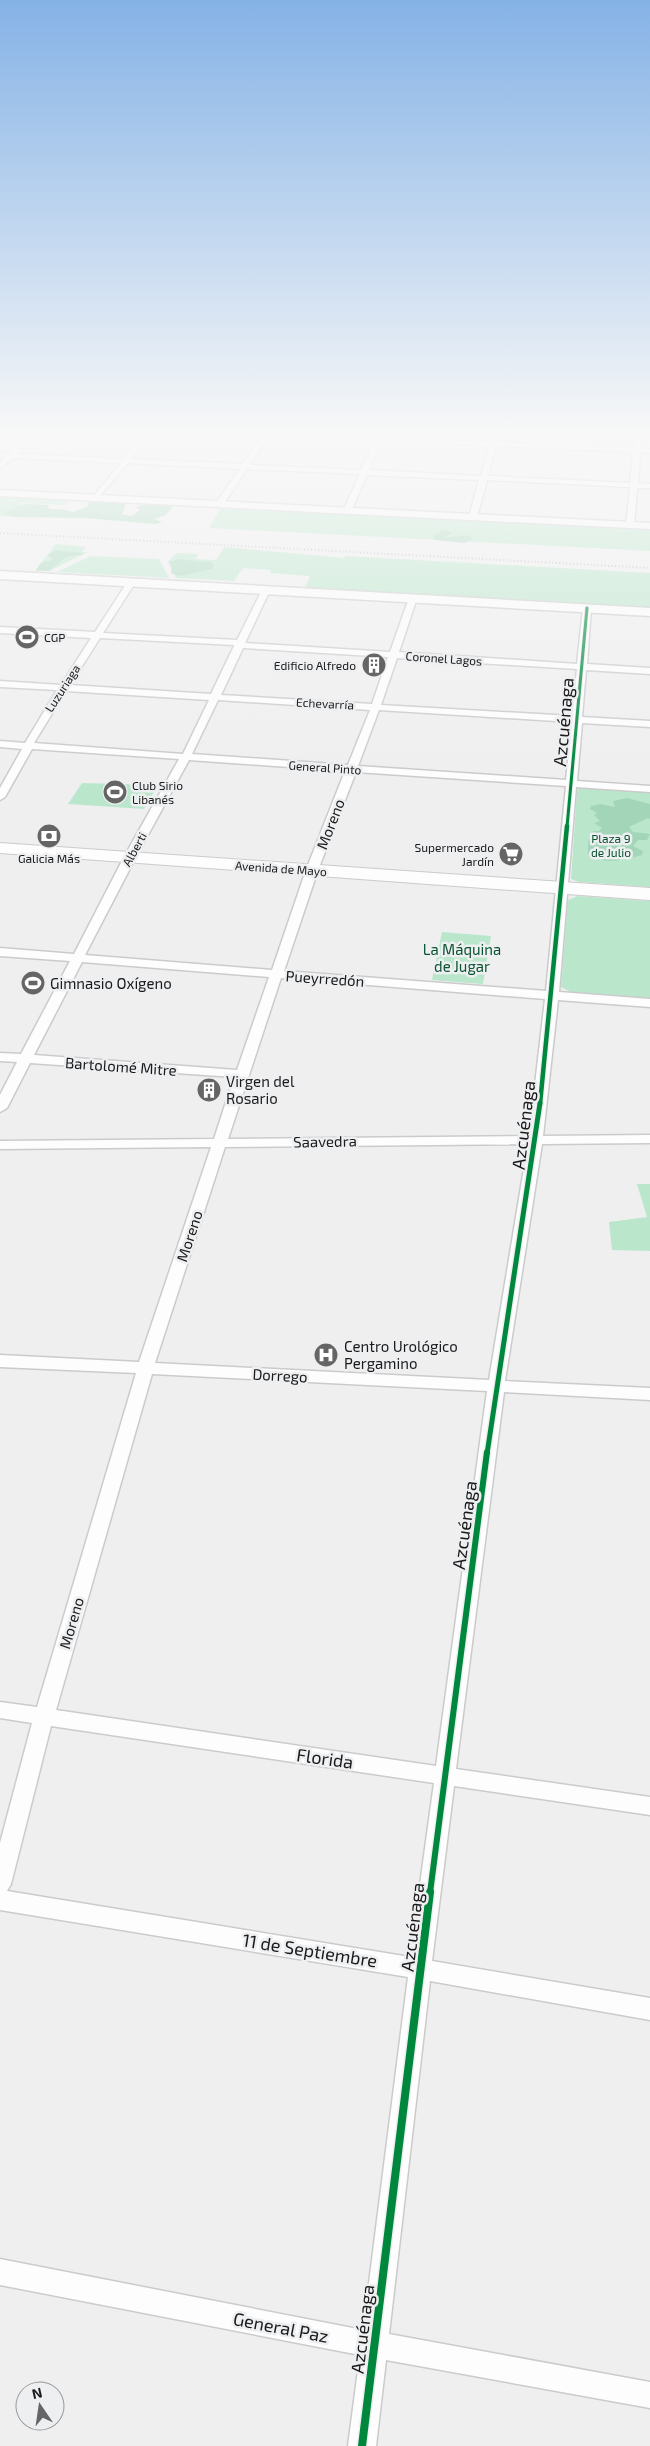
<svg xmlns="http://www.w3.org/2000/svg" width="650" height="2446" font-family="'Exo 2',sans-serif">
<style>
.green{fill:#bae6cb}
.forest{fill:#a3d6b8}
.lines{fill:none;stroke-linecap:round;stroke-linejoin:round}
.street-casing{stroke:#cbcbcc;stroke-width:3}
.secondary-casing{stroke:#cbcbcc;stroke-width:3}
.primary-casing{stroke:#cbcbcc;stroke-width:2}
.street{fill:#fdfdfd;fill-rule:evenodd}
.secondary{fill:#fdfdfd;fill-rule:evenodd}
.primary{fill:#fdfdfd;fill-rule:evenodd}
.rail{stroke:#b6b6b7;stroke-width:2;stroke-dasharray:1 2.5;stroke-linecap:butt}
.cycleway-far4-casing{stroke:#eeeff1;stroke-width:5}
.cycleway-far3-casing{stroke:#eeeff1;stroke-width:7}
.cycleway-far2-casing{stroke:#eeeff1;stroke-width:8}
.cycleway-far1-casing{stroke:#eeeff1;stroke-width:9}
.cycleway-casing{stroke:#eeeff1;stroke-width:11}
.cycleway-far4{stroke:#00873e;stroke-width:3}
.cycleway-far3{stroke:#00873e;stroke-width:4.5}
.cycleway-far2{stroke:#00873e;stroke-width:5}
.cycleway-far1{stroke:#00873e;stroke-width:6}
.cycleway{stroke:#00873e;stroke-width:8}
.labels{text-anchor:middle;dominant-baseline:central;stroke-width:5;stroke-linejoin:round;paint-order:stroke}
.far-poi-label{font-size:12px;fill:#1a1a1b;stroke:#eeeff1;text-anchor:start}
.far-street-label{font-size:12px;fill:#1a1a1b;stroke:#eeeff1}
.far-park-label{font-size:12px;fill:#095330;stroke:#eeeff1}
.street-label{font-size:15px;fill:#1a1a1b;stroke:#eeeff1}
.park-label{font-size:15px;fill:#095330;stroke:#eeeff1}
.poi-label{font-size:15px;fill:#1a1a1b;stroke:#eeeff1;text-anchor:start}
.near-street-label{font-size:18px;fill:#1a1a1b;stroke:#eeeff1}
</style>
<rect width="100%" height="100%" fill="#efeff0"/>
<path class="green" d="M0,496L71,498L66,505L22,503L9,517L0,516Z
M222,506L650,527V551L209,528Z
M56,544L86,547L82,552H88L49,571H35Z
M224,547L344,558L345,556L650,573V608L305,588L310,576L270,573L271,570L243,568L234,581L176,578L168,562L176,553L198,554L195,559L216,560Z
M91,556L159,559L169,578L57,572Z
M82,783L158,785L144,809L68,804Z
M586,788L650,792V887L579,882L571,879L577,791L579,788Z
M578,896L650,901V998L573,993L561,987L568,900Z
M442,932L491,936L483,984L432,980Z
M637,1184H650V1251L612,1250L609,1222L647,1217Z"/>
<path class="forest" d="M89,501L126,504L122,514L132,516L140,510L136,508L141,505L173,506L166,515L154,519L162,522L156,524L84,518L13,517L4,513L24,504L48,505L49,509H61L73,512L88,506Z
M442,530L453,532L444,538L467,535L474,539L464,543L436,540L433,538Z
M56,550C66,553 75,550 85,554L66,557L49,571L36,570L42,562L53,560L48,555Z
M180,559L201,562L209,561L214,565L212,569L179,576L171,573L172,566L169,562Z
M627,798L650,804V819L648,818L629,827L633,832L650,834L647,840H638L633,846L643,851L642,855C624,860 604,866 588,853V842L593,831H599L602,828L594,823L600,821L594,815L597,813L590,809L591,806L600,804L615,807L613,801Z"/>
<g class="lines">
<defs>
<path id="street" d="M32,430H39L17,454L124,459L147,430H154L131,459L243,464L262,436L175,430H273L272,432L376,437L380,431L384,430L383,437L490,442L493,430H500L497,442L634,448L635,430H642L641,448L650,449V453H640L638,483L650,484V488H637L634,525L630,527L626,525L630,487L487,480L477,517L473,519L469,517L479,480L367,475L351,511L347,513L343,511L360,474L247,469L222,506H219L215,504L240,469L128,463L96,500L92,498L121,463L13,458L0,469V463L5,457H0V453H9ZM269,436L375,441L361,470L250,465ZM381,441L489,446L481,476L369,470ZM496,446L633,452L630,483L488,476Z
M131,580L135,583L103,633L237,640L262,590L266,587L270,590L245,643L390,652L409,598L413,595L417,598L399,652L577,664L583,608L587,605L591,608L587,664L650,668V674L586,670L582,717L650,721V727L582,723L577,781L650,786V792L576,787L559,992L650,999V1007L558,1000L543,1136L650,1135V1143L542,1144L505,1381L650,1388V1400L504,1392L456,1769L650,1797V1815L454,1786L432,1961L650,1998V2020L430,1981L389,2334L650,2382V2408L386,2360L376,2446H348L360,2355L0,2285V2259L363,2330L408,1977L0,1910V1843L32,1723L0,1718V1702L37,1707L136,1373L0,1367V1355L139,1362L211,1147L0,1149V1141L214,1139L234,1077L30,1063L7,1108L0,1112V1095L17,1062L0,1061V1053L21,1054L70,961L0,956V948L74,954L124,857L179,759L32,749L5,797L0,800V788L22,749L0,747V741L25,743L57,690L0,687V681L61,685L91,638L0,633V627L95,632L128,581ZM100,638L234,645V646L211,694L70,685ZM243,648L388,657L372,704L221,695ZM397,658L577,669L572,716L381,705ZM66,691L209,700L183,754L34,743ZM218,700L370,710L348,765L192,754ZM379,710L572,722L566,780L358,766ZM189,760L345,771L306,870L272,970L85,955L136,857ZM356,772L566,786L546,991L284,971L318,870ZM82,962L269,977L237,1070L34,1055ZM281,978L545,999L529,1136L228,1139ZM528,1144L489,1380L155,1363L225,1147ZM152,1374L487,1391L436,1766L56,1710ZM51,1726L434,1783L410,1957L7,1891L11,1884Z"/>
<path id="secondary" d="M0,490L650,523V529L0,496Z
M0,571L650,608V616L0,579Z"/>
<path id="primary" d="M0,843L650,888V900L0,853Z"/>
</defs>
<use href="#street" class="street-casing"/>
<use href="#secondary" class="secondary-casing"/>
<use href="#primary" class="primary-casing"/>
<use href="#street" class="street"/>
<use href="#secondary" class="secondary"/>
<use href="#primary" class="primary"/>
<path class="rail" d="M0,533L650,568"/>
<defs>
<path id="cycleway-far4" d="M567,827L587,608"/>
<path id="cycleway-far3" d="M540,1104L567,826"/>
<path id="cycleway-far2" d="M487,1454L540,1103"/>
<path id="cycleway-far1" d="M430,1893L487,1452"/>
<path id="cycleway" d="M362,2446L430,1892"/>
</defs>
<use href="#cycleway-far4" class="cycleway-far4-casing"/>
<use href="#cycleway-far3" class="cycleway-far3-casing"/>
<use href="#cycleway-far2" class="cycleway-far2-casing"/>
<use href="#cycleway-far1" class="cycleway-far1-casing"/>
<use href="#cycleway" class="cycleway-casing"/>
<use href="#cycleway-far4" class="cycleway-far4"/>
<use href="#cycleway-far3" class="cycleway-far3"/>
<use href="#cycleway-far2" class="cycleway-far2"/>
<use href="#cycleway-far1" class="cycleway-far1"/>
<use href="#cycleway" class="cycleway"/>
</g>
<linearGradient id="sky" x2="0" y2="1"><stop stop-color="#85b2e6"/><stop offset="0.56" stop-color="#f8f8f8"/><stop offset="1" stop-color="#f8f8f8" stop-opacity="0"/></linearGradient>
<rect width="650" height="773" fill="url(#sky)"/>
<defs>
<symbol id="stadium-disc" viewBox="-11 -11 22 22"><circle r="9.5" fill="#656566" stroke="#eeeff1"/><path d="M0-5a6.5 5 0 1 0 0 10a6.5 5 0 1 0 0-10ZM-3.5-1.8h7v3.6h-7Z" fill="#fff"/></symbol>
<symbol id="building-disc" viewBox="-11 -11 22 22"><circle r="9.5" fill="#656566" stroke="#eeeff1"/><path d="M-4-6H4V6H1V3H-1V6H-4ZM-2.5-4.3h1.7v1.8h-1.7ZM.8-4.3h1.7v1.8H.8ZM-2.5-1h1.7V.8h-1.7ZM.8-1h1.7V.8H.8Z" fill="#fff"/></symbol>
<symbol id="bank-disc" viewBox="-11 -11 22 22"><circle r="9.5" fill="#656566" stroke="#eeeff1"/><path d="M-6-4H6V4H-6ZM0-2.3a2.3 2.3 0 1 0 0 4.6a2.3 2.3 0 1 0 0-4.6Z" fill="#fff"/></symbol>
<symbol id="supermarket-disc" viewBox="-11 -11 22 22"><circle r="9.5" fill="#656566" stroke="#eeeff1"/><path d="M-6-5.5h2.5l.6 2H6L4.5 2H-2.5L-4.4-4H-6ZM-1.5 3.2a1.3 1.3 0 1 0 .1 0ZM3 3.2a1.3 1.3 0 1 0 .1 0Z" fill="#fff"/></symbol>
<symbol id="hospital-disc" viewBox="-11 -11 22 22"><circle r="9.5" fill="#656566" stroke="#eeeff1"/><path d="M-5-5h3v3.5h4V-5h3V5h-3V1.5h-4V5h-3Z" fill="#fff"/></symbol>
</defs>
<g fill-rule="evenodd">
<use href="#stadium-disc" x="13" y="623" width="28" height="28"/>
<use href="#building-disc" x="360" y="651" width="28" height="28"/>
<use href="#stadium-disc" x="101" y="778" width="28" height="28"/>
<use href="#bank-disc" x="35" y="822" width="28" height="28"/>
<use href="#supermarket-disc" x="497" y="840" width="28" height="28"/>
<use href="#stadium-disc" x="19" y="969" width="28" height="28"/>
<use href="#building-disc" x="195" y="1076" width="28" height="28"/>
<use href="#hospital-disc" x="312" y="1341" width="28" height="28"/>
</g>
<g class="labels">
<g class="far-poi-label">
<text x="44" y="637">CGP</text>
<text x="356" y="665" text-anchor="end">Edificio Alfredo</text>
<text x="132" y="785">Club Sirio<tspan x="132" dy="14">Libanés</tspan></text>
<text x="494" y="847" text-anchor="end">Supermercado<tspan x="494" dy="14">Jardín</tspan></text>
<text x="49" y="858" text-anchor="middle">Galicia Más</text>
</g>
<g class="far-street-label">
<text transform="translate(444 658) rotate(4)">Coronel Lagos</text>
<text transform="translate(62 688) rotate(-57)">Luzuriaga</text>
<text transform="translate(325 703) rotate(3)">Echevarría</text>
<text transform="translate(325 767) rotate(4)">General Pinto</text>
<text transform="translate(134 849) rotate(-61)">Alberti</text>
<text transform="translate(281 868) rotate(4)">Avenida de Mayo</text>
</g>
<g class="far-park-label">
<text x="611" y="838">Plaza 9<tspan x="611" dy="14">de Julio</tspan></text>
</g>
<g class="street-label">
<text transform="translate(330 824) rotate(-69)">Moreno</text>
<text transform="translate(325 978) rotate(4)">Pueyrredón</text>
<text transform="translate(121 1066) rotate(4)">Bartolomé Mitre</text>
<text transform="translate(325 1141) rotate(-1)">Saavedra</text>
<text transform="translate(189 1236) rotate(-72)">Moreno</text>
<text transform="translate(280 1375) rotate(3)">Dorrego</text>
<text transform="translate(71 1623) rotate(-74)">Moreno</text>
</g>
<g class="park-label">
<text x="462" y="949">La Máquina<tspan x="462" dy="17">de Jugar</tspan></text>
</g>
<g class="poi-label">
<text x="50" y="983">Gimnasio Oxígeno</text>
<text x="226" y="1081">Virgen del<tspan x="226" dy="17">Rosario</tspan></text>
<text x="344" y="1346">Centro Urológico<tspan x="344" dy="17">Pergamino</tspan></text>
</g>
<g class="near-street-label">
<text transform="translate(563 722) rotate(-85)">Azcuénaga</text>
<text transform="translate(523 1125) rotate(-83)">Azcuénaga</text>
<text transform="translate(464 1525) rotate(-82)">Azcuénaga</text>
<text transform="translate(325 1758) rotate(8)">Florida</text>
<text transform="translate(412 1927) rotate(-83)">Azcuénaga</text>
<text transform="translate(310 1950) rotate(9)">11 de Septiembre</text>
<text transform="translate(281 2327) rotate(11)">General Paz</text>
<text transform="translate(362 2329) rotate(-83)">Azcuénaga</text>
</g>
</g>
<g transform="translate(40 2406) rotate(347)"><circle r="24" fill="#eeeff1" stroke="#999a9b"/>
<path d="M0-4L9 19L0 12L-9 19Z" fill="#656566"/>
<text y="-8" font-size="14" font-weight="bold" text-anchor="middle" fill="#1a1a1b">N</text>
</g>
</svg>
